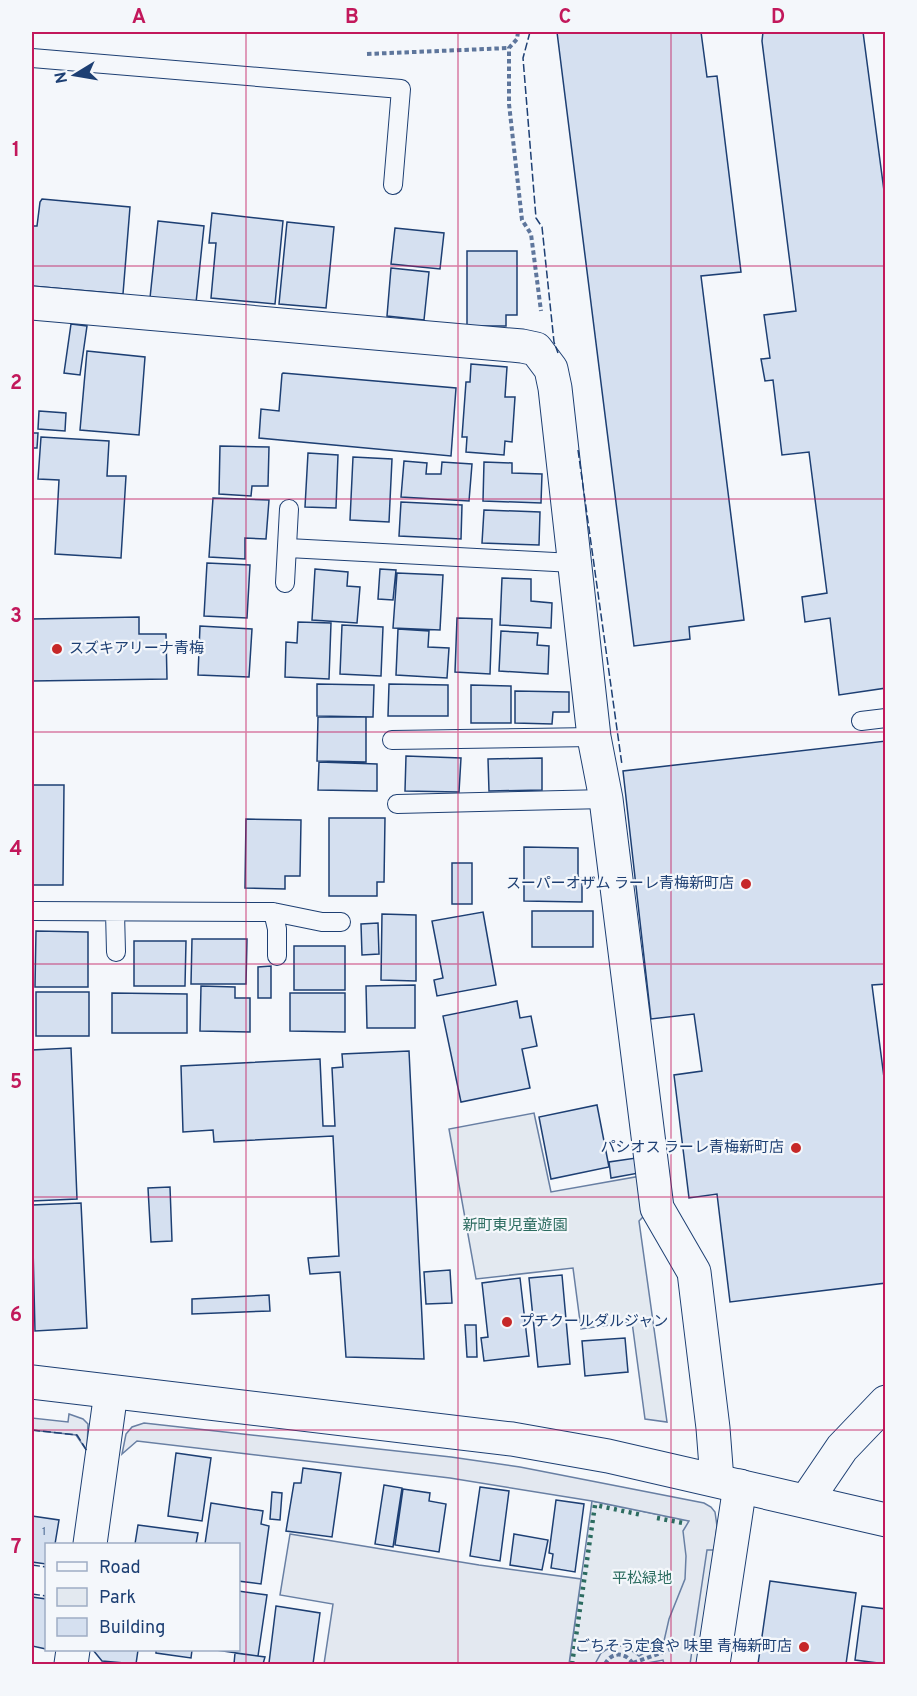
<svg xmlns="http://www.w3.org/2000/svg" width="917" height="1696" font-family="Overpass,'Noto Sans JP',sans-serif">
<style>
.green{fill:#e3e9f0;stroke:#687fa3;stroke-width:1.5}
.parking{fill:#e3e8f0;stroke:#687fa3;stroke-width:1.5}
.building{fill:#d5e0f0;stroke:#1d3f73;stroke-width:1.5}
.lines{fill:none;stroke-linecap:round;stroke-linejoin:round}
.lane-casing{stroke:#1d3f73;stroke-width:20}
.street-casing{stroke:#1d3f73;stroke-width:35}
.secondary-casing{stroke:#1d3f73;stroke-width:35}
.path{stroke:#5e769c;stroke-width:4;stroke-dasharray:4.5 3;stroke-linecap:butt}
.lane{stroke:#f4f7fb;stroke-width:18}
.street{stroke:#f4f7fb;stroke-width:33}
.secondary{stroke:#f4f7fb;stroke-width:33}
.hedge{stroke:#2c6c60;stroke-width:4.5;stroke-dasharray:3 4.5;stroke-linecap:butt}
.fence{stroke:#1d3f73;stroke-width:1.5;stroke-dasharray:8 3;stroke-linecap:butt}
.grid{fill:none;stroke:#c2185b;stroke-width:1.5;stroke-opacity:0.55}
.poi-dot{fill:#c62828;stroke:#f4f7fb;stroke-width:2}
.labels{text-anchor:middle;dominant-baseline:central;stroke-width:4.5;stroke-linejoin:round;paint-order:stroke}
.number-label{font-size:12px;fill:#4b6792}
.poi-label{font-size:15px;fill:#1d3f73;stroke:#f4f7fb;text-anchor:end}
.park-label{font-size:15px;fill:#2c6c60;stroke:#f4f7fb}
.neatline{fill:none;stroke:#c2185b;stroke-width:2}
.grid-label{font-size:20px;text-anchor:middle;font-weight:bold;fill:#c2185b}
</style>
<rect width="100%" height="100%" fill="#f4f7fb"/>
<path class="green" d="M534,1113L551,1192L641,1176L646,1214L639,1221L667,1422L645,1419L632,1322L581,1329L573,1268L476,1279L449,1129Z
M592,1501L690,1521L714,1550L697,1664H569Z"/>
<path class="parking" d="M69,1414L83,1419L88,1424L87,1451L76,1435L32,1430V1418L68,1422Z
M144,1423L451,1457L520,1467L704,1503L711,1507L715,1512L717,1526L714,1550H707L690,1664H664L663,1660L642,1664H595L601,1653L612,1646H625L639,1656L664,1641L669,1619L685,1579L686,1556L683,1531L689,1521L592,1501L450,1478L137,1441L122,1454L126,1434L132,1427Z
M290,1534L479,1565L581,1579L569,1664H324L333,1604L280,1595Z"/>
<path class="building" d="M557,32H701L707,77L717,76L741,272L701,276L744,620L689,627L690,639L634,646Z
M763,32H863L886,206V688L839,695L830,618L805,622L802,597L827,593L809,452L782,455L773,380L765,381L761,359L770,358L764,315L796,311L762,41Z
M42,199L130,207L123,294L32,286V226H37L40,202Z
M212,213L283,221L275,304L211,298L216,243H209Z
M158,221L204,226L196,303L150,298Z
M287,222L334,227L326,308L279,304Z
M395,228L444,233L440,269L391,264Z
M467,251H517V315H506V326H467Z
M391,268L429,272L424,320L387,316Z
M71,324L87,326L80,375L64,373Z
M87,351L145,357L139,435L80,430Z
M471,364L507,367L505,397H515L512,442L505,441L504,455L466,452L467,437H462L466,382H470Z
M283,373L456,388L451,456L259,438L261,409L279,411L282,374Z
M39,411L66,413L65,431L38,429Z
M32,433H38L37,448H32Z
M41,437L109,441L107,476H126L121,558L55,554L59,480L38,479Z
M220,446L269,447L268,486H252L251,496L219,494Z
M308,453L338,455L336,508L305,507Z
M353,457L392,459L389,522L350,520Z
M404,461L427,463L426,474H441L442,462L472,464L469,501L401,497Z
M484,462L512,463V473L542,474L541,503L483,501Z
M213,498L269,500L266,539L245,538V559L209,557Z
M401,502L462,505L461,539L399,536Z
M484,510L540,512L539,545L482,543Z
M207,563L250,565L247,618L204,616Z
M315,569L348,572L347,586L360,587L357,623L312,620Z
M380,569L396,570L393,600L378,599Z
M397,573L443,575L440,630L393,628Z
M502,578L531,579V601L552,603L551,628L500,625Z
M139,617V634H166L167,679L32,681V619Z
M457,618L492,619L490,674L455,672Z
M298,622L331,623L329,679L285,677L286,642L297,643Z
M342,625L383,627L381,676L340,674Z
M200,626L252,629L249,677L198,675Z
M398,629L429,631L428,647L449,648L447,678L396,675Z
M501,631L538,633L537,645L549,646L548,674L499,671Z
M317,684L374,685L373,717L317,716Z
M389,684L448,685V716H388Z
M471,685L511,686V723H471Z
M515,691L569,692V712H553L552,724L515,723Z
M318,717H366V762L317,761Z
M886,741V984L872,985L886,1093V1283L730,1302L717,1194L689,1198L674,1075L702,1071L694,1014L651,1019L623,771Z
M406,756L461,758L459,792L405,791Z
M542,758V790L489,791L488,759Z
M319,762L377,764V791L318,790Z
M32,785H64L63,885H32Z
M329,818H385L384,882H377V896H329Z
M246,819L301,820L300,876H285V889L245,888Z
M524,847L578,848V877L582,879V902L524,901Z
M452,863H472V904H452Z
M532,911H593V947H532Z
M483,912L496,985L437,996L434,980L443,978L432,921Z
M382,914L416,915V981L381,980Z
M378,923L379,954L362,955L361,924Z
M36,931L88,932V987H35Z
M192,939H247L246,984H191Z
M134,941H186L185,986H134Z
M294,946H345V990H294Z
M271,966V998H258V967Z
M415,985V1028H367L366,986Z
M201,986L235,987V998H250V1032L200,1031Z
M36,992H89V1036H36Z
M112,993L187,994V1033H112Z
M290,993H345V1032L290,1031Z
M517,1001L520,1018L531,1016L537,1046L522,1049L530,1088L461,1102L443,1016Z
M71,1048L77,1199L32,1201V1050Z
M409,1051L424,1359L346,1357L340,1272L310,1274L308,1258L339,1256L333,1136L214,1142L213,1130L183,1132L181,1066L320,1059L323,1126H335L332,1068L343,1067L342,1054Z
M597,1105L609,1167L551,1179L539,1117Z
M636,1158L639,1173L611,1178L609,1162Z
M170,1187L172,1241L151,1242L148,1188Z
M81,1203L87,1328L35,1331L32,1205Z
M450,1270L452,1303L426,1304L424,1272Z
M562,1275L570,1364L538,1367L529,1278Z
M520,1278L529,1356L484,1361L481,1338L488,1337L482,1283Z
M269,1295L270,1311L192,1314V1299Z
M465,1325H476L477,1357H467Z
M625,1338L628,1372L585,1376L582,1341Z
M176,1453L211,1458L202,1521L168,1516Z
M303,1468L341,1473L332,1537L286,1531L294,1483H301Z
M384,1485L402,1488L393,1547L375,1544Z
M480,1487L509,1491L500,1561L470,1556Z
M403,1489L430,1493L429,1501L446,1504L439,1552L395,1545Z
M272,1492L282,1493L280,1520L270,1519Z
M556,1500L584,1504L575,1572L551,1568L553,1554L549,1553Z
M211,1503L263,1511L261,1524L269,1526L261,1584L238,1581V1544H205Z
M32,1516L59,1520L55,1544H46V1564L32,1562Z
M138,1525L198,1533L196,1544H135Z
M514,1534L548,1540L542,1570L510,1565Z
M770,1581L856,1593L846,1664H758Z
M238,1591L267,1595L258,1656L216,1650H238Z
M32,1597L46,1599V1649L32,1646Z
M276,1606L320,1613L313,1664L269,1663Z
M862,1606L886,1609V1664L855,1660Z
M93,1650H138L136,1664L102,1661Z
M156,1650H192L191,1658L156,1653Z
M235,1653L265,1657L263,1664H234Z"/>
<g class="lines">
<defs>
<path id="lane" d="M32,58L401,89L393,185
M288,548L573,563
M285,583L289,509
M861,721L886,718
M392,740L594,737
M397,804L606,799
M32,911L273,912L322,922H341
M115,912L116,952
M273,912L277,929V956"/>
<path id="street" d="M32,303L522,346L536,349L551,369L555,388L594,737L606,799L657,1208L694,1272L713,1428L717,1480
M806,1501L842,1448L886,1402
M90,1544L111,1392
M71,1664L73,1650
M713,1664L740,1486"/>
<path id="secondary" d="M32,1382L512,1439L608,1456L886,1520"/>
</defs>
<use href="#lane" class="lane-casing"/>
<use href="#street" class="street-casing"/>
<use href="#secondary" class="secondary-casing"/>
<path class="path" d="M518,32L517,39L509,48V104L522,220L531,234L541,311
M367,54L509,48
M633,1663L677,1647
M605,1664C612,1651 626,1652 633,1664"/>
<use href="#lane" class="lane"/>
<use href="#street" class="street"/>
<use href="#secondary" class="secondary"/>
<path class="hedge" d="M657,1518L683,1523
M572,1664L595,1505L642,1515"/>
<path class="fence" d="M530,32L523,58L536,218L542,227L554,342L558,353
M578,450L622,765
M32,1430L77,1435L87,1451
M32,1565L46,1567
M32,1594L46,1596"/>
</g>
<path class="grid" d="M246,32V1664M458,32V1664M671,32V1664M32,266H886M32,499H886M32,732H886M32,964H886M32,1197H886M32,1430H886"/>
<g class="poi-dot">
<circle cx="57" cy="649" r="6"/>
<circle cx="746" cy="884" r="6"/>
<circle cx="796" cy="1148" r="6"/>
<circle cx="507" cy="1322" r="6"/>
<circle cx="804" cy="1647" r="6"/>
</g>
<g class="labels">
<g class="number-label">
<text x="44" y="1532">1</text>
</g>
<g class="poi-label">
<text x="69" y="649" text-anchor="start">スズキアリーナ青梅</text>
<text x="734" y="884">スーパーオザム ラーレ青梅新町店</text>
<text x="784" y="1148">パシオス ラーレ青梅新町店</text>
<text x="519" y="1322" text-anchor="start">プチクールダルジャン</text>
<text x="792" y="1647">ごちそう定食や 味里 青梅新町店</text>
</g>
<g class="park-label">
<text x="515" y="1226">新町東児童遊園</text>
<text x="642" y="1579">平松緑地</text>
</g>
</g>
<rect width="917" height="1696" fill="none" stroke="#f4f7fb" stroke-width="66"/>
<rect x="45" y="1543" width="195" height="108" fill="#f4f7fb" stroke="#9eadc5" stroke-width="1.5"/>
<rect x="57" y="1562" width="30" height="9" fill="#f4f7fb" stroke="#9eadc5" stroke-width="1.5"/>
<text x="99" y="1573" font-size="18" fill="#1d3f73">Road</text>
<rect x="57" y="1588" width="30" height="18" fill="#e3e9f0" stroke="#9eadc5" stroke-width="1.5"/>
<text x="99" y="1603" font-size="18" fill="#1d3f73">Park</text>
<rect x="57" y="1618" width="30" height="18" fill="#d5e0f0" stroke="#9eadc5" stroke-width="1.5"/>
<text x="99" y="1633" font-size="18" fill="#1d3f73">Building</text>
<g transform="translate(75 75) rotate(259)" stroke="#f4f7fb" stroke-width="4.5" paint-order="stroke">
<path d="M0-4.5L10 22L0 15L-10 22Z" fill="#1d3f73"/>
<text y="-9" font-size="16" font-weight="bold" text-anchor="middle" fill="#1d3f73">N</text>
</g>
<rect x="33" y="33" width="851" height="1630" class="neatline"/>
<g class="grid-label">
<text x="139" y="23">A</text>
<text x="352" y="23">B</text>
<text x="565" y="23">C</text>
<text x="778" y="23">D</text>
<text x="16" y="156">1</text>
<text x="16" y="389">2</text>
<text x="16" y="622">3</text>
<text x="16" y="855">4</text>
<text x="16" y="1088">5</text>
<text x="16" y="1321">6</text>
<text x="16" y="1553">7</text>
</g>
</svg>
